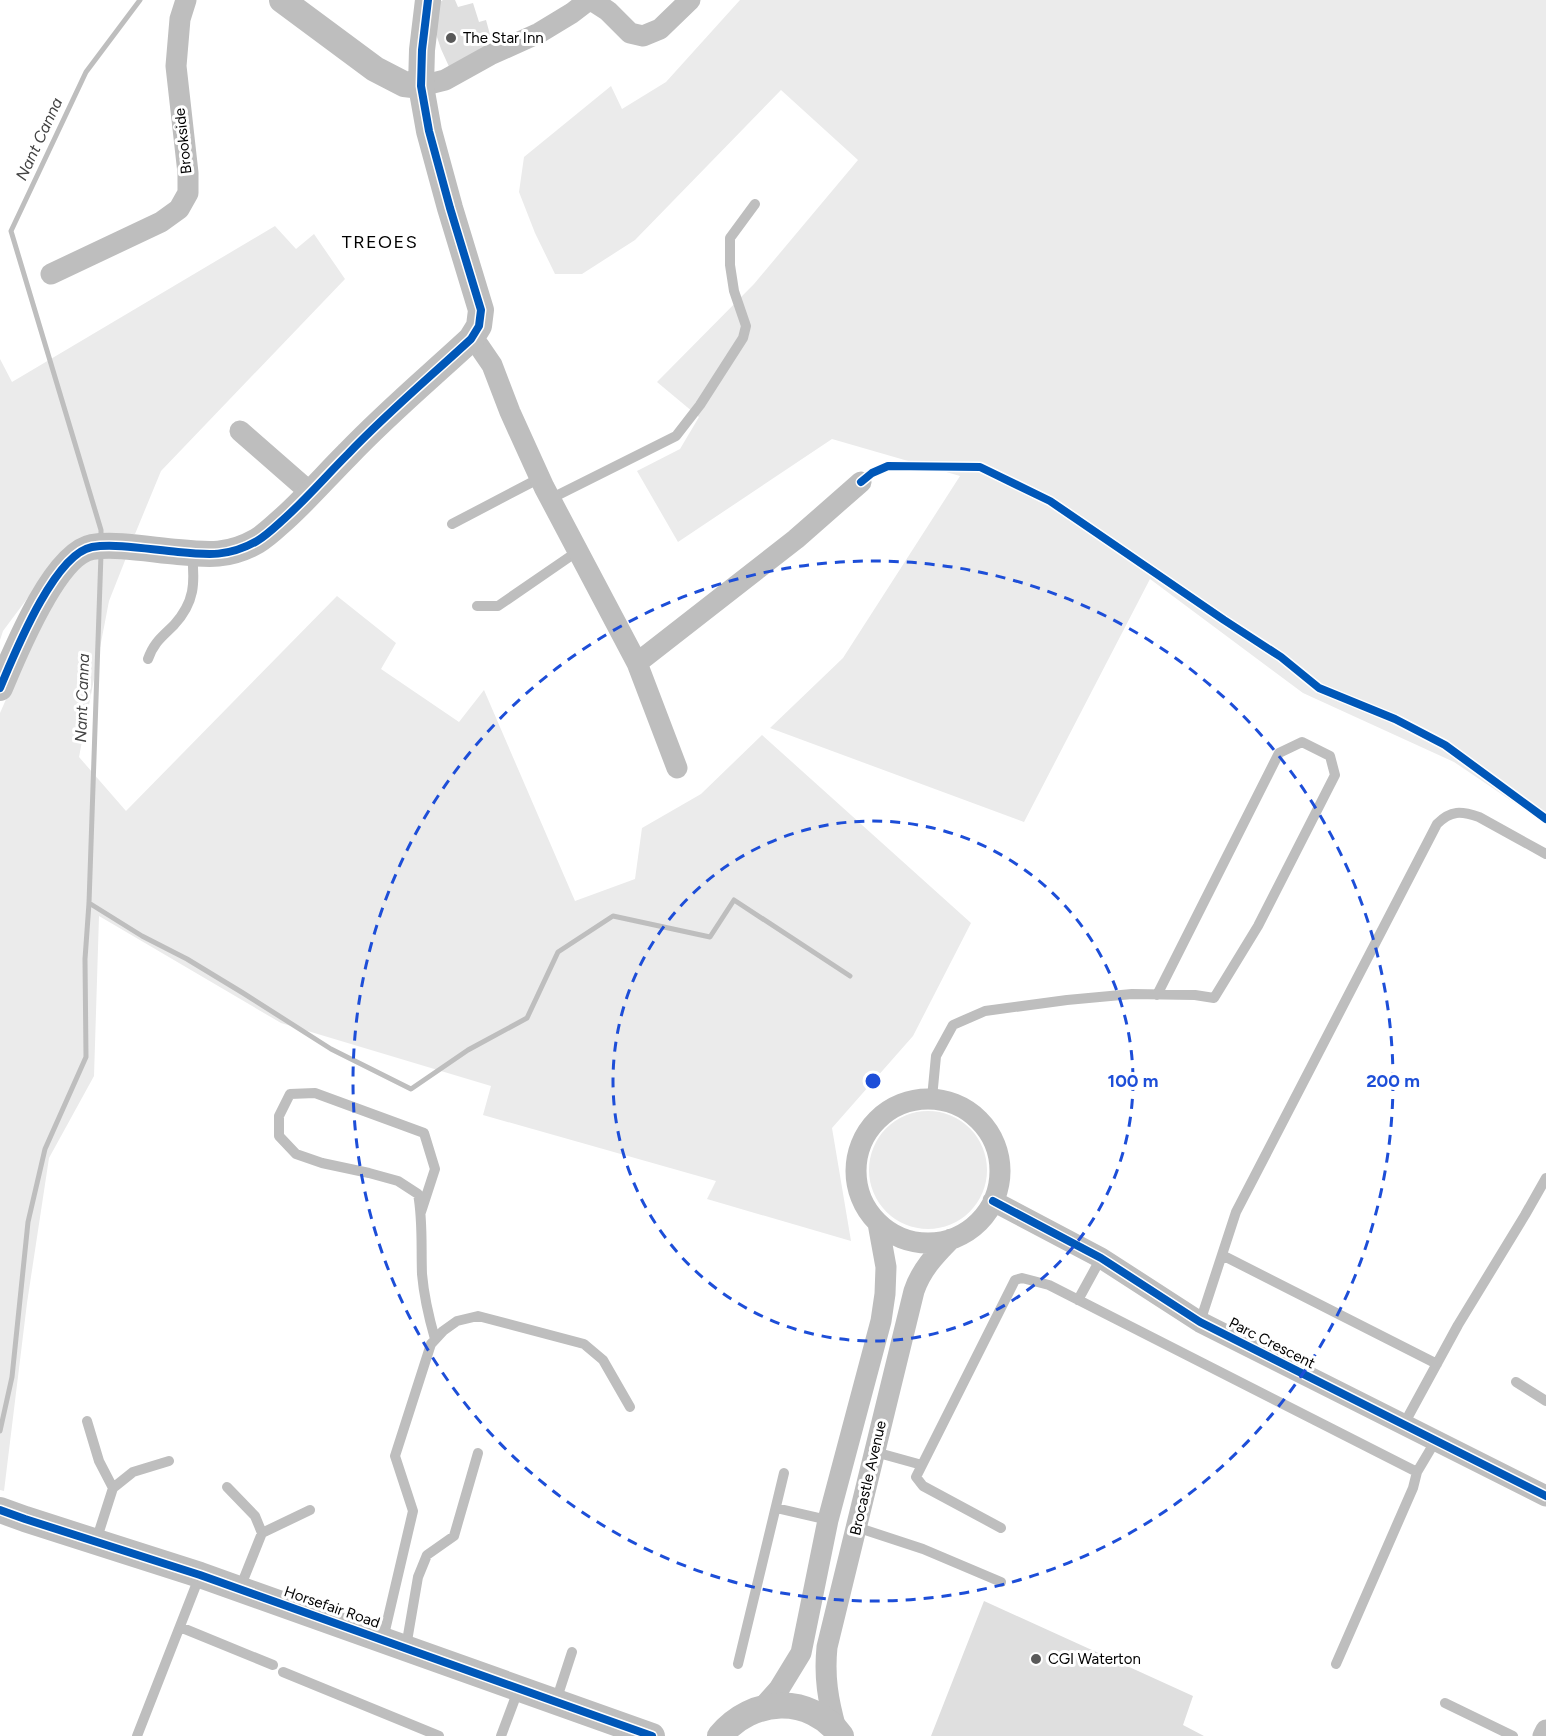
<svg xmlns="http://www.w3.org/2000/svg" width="1546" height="1736" font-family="Figtree,sans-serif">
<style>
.green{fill:#ebebeb}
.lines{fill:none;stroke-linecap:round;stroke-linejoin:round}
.stream{stroke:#bebebe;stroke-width:5}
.building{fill:#dfdfdf}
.service{stroke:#bebebe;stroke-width:10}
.minor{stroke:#bebebe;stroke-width:21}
.tertiary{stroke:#bebebe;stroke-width:26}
.cycleway-casing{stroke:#fff;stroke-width:11}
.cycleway{stroke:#0057b8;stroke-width:8}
.ring{fill:none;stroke:#1d4ed8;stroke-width:3;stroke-dasharray:10 8}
.poi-dot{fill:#595959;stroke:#fff;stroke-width:2}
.labels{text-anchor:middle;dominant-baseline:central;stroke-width:6;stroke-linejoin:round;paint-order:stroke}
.poi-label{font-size:15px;fill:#000;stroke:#fff;text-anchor:start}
.street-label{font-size:15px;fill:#000;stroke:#fff}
.water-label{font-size:16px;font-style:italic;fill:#434343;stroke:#fff}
.quarter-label{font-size:18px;letter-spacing:1.5px;fill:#000;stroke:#fff}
.centre{fill:#1d4ed8;stroke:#fff;stroke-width:3}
.ring-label{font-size:18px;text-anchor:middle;font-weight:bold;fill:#1d4ed8;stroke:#fff;stroke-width:6;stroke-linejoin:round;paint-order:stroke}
</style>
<rect width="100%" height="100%" fill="#fff"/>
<path class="green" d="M740,0H1546V824L1454,762L1303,693L1150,579L1024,822L770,728L843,658L960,476L832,439L678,542L637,471L680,449L699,417L657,382L754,284L858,160L781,90L635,240L582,274H555L535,233L519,192L524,157L611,86L622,109L666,82Z
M275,226L296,249L314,234L345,279L161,471L135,534L91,536L38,584L3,631L0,640V359L12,382Z
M92,558H126L109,601L79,757L126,811L337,596L396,643L381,669L459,722L484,690L575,901L635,879L642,828L701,794L762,735L971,923L913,1036L832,1128L851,1241L707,1199L716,1181L483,1115L491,1086L281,1023L99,916L94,1076L49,1158L27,1303L4,1491L0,1490V713L54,590Z
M869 1170a59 59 0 1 1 118 0a59 59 0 1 1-118 0Z"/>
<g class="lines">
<path class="stream" d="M101,539V530L11,231L86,72L140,0
M89,903L142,936L187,959L243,993L331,1049L411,1089L468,1050L527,1018L558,952L613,916L710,937L734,900L850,976
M0,1431L12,1377L28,1222L45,1149L86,1057L85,959L89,903L101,554"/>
</g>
<path class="building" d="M443,0H455L458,7L473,3L479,22L486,20L492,42L487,44L488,49L451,71L441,49L433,25L438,3Z
M984,1601L1193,1696L1183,1725L1204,1736H931Z"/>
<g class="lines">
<path class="service" d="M550,499L676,436L700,405L743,338L746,326L734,291L730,265V238L755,204
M452,524L540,478
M477,606H498L578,551
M148,659C154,642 162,637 174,625C195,602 195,583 192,554
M932,1098L936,1056L953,1025L985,1011L1067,1000L1132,994L1195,995L1214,998L1258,926L1335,775L1330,756L1302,742L1279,753L1157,995
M421,1212L435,1169L424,1133L315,1093L290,1094L279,1116V1136L296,1154L322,1163L369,1173L398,1181L418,1194C423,1220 421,1247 422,1274C424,1297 429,1318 435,1339
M1222,1255L1437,1364
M1078,1300L1101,1258
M1200,1322L1236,1212L1437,824C1451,810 1461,811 1479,817L1546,854
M1516,1382L1546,1401
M87,1421L99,1461L113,1488
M1404,1424L1458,1325L1525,1215L1546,1178
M875,1452L922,1465
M227,1487L255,1516L262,1533
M776,1508L828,1520
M856,1527L923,1549L1001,1582
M1001,1528L923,1486L916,1477L1015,1280L1022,1278L1049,1285L1417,1472
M96,1541L113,1488L133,1472L169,1461
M240,1588L262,1533L310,1510
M180,1627L273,1665
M383,1639L413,1511L395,1456L431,1344L443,1331L457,1321L478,1316L584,1344L603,1360L630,1407
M406,1647L418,1577L427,1555L454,1536L478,1453
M738,1664L784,1473
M1336,1664L1413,1488L1417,1472L1436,1440
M283,1672L439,1736
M556,1701L572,1652
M1445,1703L1513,1736
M137,1736L200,1575
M501,1736L519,1688"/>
<path class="minor" d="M591,0L608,11L630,33L643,36L660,29L690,0
M421,86L445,80L490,55L539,33L572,13L589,0
M51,274L161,222L179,209L188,193V173L176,66L180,19L186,0
M471,339L479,346L492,365L510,412L544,487L637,663L677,768
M240,431L312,494
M637,663L796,539L861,482
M856 1171a72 72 0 1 1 144 0a72 72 0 1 1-144 0Z
M993,1201L1101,1258L1200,1322L1546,1496
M763,1707L779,1689L801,1653L828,1520L881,1321L885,1294L886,1267L878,1223
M836,1729C828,1700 824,1677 827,1647L914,1291C921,1270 935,1255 951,1239
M1543,1736L1546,1730"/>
<path class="tertiary" d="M282,0L375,69L404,84L421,86
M0,688C14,655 54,554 92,547C116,543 153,550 178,552C208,555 229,557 257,541C267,535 276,526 285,518C307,498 327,475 348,454C387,413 430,377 471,339L479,326L481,310L450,208L429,131L421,86L422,50L428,0
M0,1510L25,1519L200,1575L652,1736
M720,1736C752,1697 810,1694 841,1736"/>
<defs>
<path id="cycleway" d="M861,482L872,473L888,466L980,467L1050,501L1224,620L1281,657L1319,688L1395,719L1445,745L1546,819
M0,688C14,655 54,554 92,547C116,543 153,550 178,552C208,555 229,557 257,541C267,535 276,526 285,518C307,498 327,475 348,454C387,413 430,377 471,339L479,326L481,310L450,208L429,131L421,86L422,50L428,0
M993,1201L1101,1258L1200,1322L1546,1496
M0,1510L25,1519L200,1575L652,1736"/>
</defs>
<use href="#cycleway" class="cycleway-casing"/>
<use href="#cycleway" class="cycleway"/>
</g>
<g class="ring">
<circle cx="873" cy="1081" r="260"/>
<circle cx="873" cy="1081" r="520"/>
</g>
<g class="poi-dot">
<circle cx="451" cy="38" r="6"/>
<circle cx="1036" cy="1659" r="6"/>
</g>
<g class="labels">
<g class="poi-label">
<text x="463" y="38">The Star Inn</text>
<text x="1048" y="1659">CGI Waterton</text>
</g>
<g class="street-label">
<text transform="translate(183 141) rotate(-96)">Brookside</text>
<text transform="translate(1272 1343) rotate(27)">Parc Crescent</text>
<text transform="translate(868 1478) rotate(-77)">Brocastle Avenue</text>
<text transform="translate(332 1607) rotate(19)">Horsefair Road</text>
</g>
<g class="water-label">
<text transform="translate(39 139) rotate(-65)">Nant Canna</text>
<text transform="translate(82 698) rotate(-88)">Nant Canna</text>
</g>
<g class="quarter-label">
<text x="380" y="242">TREOES</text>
</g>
</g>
<circle cx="873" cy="1081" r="9" class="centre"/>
<g class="ring-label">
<text x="1133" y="1087">100 m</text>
<text x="1393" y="1087">200 m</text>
</g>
</svg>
